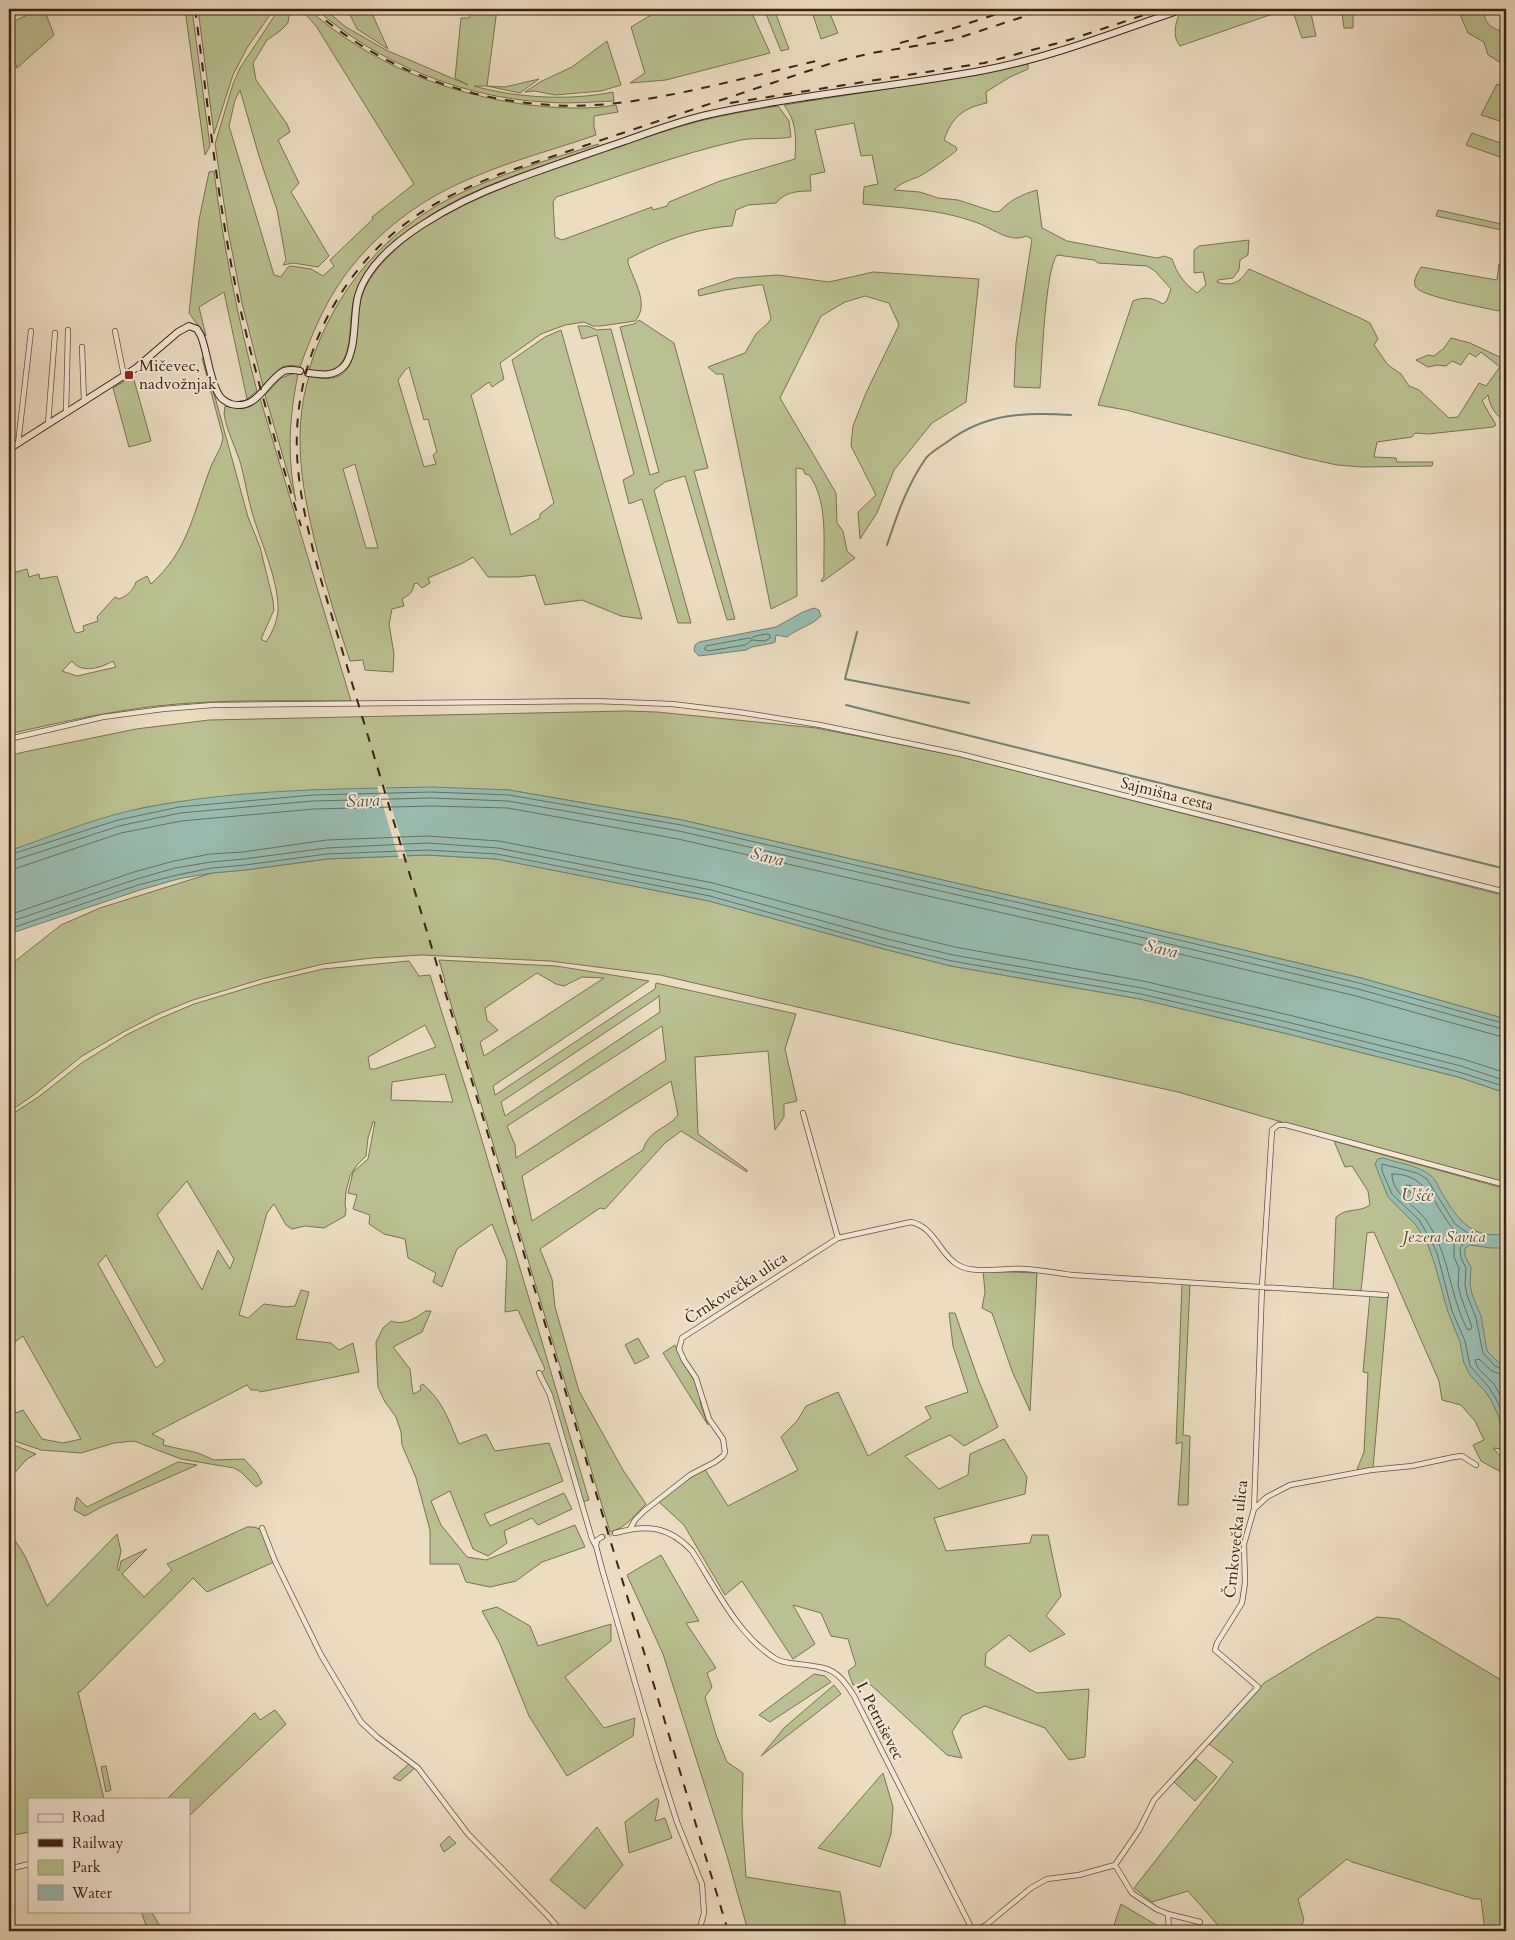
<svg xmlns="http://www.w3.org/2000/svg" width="1515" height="1940" font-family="Cardo,serif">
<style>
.green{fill:#bac091;stroke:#7a7251;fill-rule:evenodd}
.water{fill:#99bcb0;stroke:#737f70}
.pier{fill:#ecdcc1}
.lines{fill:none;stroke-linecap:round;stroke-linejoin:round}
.shore{stroke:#697060;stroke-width:1}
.stream{stroke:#737f70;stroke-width:2}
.street-tunnel{stroke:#c8b79e;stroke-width:4.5;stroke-dasharray:4.5 2;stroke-linecap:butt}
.street-casing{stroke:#66513d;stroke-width:6}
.secondary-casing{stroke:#392311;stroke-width:8}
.street{stroke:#f3e8d7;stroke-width:4.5}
.secondary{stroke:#f3e8d7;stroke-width:6}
.rail{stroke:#392311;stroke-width:2;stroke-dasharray:9 9;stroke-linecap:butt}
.poi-dot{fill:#8f2418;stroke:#f3e8d7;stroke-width:2}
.labels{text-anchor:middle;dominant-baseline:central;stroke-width:4;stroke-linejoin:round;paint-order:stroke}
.poi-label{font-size:16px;fill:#392311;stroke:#f3e8d7;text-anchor:start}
.street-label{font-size:16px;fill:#392311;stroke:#f3e8d7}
.park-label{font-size:16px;font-style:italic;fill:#594a31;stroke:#f3e8d7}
.water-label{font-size:18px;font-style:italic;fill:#565141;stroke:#f3e8d7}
</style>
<rect width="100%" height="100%" fill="#ecdcc1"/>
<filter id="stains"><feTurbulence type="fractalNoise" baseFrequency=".004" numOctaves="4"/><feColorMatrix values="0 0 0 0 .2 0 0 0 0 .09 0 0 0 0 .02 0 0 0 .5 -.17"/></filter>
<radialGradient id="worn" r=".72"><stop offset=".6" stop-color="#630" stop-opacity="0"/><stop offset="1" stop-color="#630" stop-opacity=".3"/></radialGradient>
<path class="green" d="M9,9L14,21L32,13L31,9H44L54,35L17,68L9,45Z
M185,9H192L210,146L205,155Z
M198,9H274L247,48L233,75L214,134Z
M279,9H290L288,23L280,31L267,40L253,63L256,80L287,124L290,132L278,140L299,183L291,192L329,256L318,267L293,263L283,265L286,260L277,210L259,156L240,90L235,100L229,126L274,275L281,277L288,267L291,266L311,269L323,276L334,266L330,260L373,219L372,217L414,184L316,26L301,9H308C371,64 446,94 529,105C557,108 588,110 616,105L618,112L594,116V127L596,135C556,149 513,160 474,177C422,198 376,232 343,278C324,305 311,336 300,367C281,361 275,373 263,386L242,303L228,230L215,144L233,84L240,68Z
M316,9H324L346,27L386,50L468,85L455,78L461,18H469L473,9H497L487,86L505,87L539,79L520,93L487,86H474C516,98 570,101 613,92L614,101C591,102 568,104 545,102C464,98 377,63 316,9Z
M347,9H370L388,49L357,29Z
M661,9H750L770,53L666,80L630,83L645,73L631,27Z
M764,9H774L789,49L781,51Z
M811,9H828L838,33L821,39Z
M1189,9H1287L1180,46C1172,37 1175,21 1181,12Z
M1292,9H1310L1316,36L1302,38Z
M1331,9H1353V28H1344L1342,13L1332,11Z
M1464,9H1484C1484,25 1492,28 1506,33V51L1501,63L1488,55L1484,42L1468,33L1461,17Z
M607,41L621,85L601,91L555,95L535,91L525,92L540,82L572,67Z
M1028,64V69L1010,77L986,92L987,103C963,108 952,117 944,140L956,147L957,150C952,155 925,174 918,177C910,180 900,183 894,190L920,192L938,198L958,200L995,212L1000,211C1010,200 1023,194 1037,190L1042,228L1067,241L1157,258L1165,256L1172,259C1177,274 1184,283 1197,293L1206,285L1203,272L1194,273V250L1199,246L1249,240L1248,255L1240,260L1239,270L1233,278L1218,280L1217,282C1233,287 1240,282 1249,269L1360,318L1370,323L1378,339L1374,345L1388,365L1401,374L1409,386L1419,390L1449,418L1458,417L1479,383L1486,386L1500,367L1481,352L1476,357L1469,353L1461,365L1452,361L1446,366L1437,365L1428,367L1416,360L1428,355L1434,356L1444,348L1451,338L1470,343L1506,360V369L1499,377L1503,383V394L1506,395V421C1495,416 1490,406 1488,395L1482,401L1496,425L1493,427L1428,434L1415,433L1412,437L1377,442L1374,457L1396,458L1397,462H1433L1432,466L1362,467L1337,465L1305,458L1126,410L1098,405L1133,301C1145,296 1153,298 1163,304L1167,300L1171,289L1155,271L1147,266L1098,263L1094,260L1057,255C1045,271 1042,363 1040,388L1014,387L1016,343L1032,239L1026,236C1010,244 991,227 975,222C940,209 900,208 863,204L864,187L878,184L872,155L861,156L854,123L815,130L825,172L810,175L811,191C797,191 785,192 776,203L748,205L736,210L732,226C696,228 660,242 628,259V263C634,281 650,305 635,321L601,326H593L584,322L565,325L541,334L500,363L504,379L492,387L489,382L471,395L511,535L540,518V514L554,503L512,360L545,337L561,330L642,619L621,616L582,600L545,605L535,575L517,577H488L473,557L461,564L428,578L430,583L422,588L417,583L414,584C413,593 409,595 402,599L404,606L392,609L389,624L394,654L393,672L365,670L363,660L350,661C338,626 327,590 318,554C303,495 291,436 309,376C369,392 350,329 362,296C370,271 393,252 412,235C455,199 518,182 570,164C612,150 654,133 696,122C723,115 751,110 778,106L789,121L791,137C775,140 758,137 741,140C678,154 618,177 556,197L553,202L555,237L562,240L652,207L653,210L667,206L669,202L720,181L795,159C796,138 797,122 784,105L977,75ZM409,367L424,420L428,419L437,452L433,455L436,464L424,467L398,380L405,370ZM355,464L378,548H366L343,469Z
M1497,84L1506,88V123L1481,115Z
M1472,133L1506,145V159L1466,145Z
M598,144L599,148C538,169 470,185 418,224C399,238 382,258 365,275C360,284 355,292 353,303C347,333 357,380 309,370C332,292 387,227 461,193C505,172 552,159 598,144Z
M214,171C223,245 238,319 257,391L247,399L224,292L199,307L206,336L189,313L199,220L209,172Z
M1438,210L1506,225V231L1436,216Z
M1499,264L1506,265C1506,278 1512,305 1498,311C1484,307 1420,297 1415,286C1413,279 1418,273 1421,267L1497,280Z
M873,272L979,279L966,402L932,423L894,470L877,513L860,539L858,512L876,495L851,446L853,426L866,393L899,325L889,303L865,296L845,302L821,316L780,398L836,493L837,523L843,531L847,551L855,558L822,582L821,580L824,577C823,545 829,501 809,475L805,474L803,469L796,468L797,596L771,609L723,374H716L708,367L745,353L756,334L769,322L771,318L763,285H758L725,290L699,296L698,290L735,278L778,275L829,282Z
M639,320L674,343L708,468L694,471L735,619L727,620L685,476L665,482L654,490L691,623H678L642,499L629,504L623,480L634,474L597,335L582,339L578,326H588L597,330L611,329L650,475L659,472L620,327L634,324Z
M204,357L248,517L260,547L273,600L274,610L261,639L266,642C272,633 277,622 278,611C279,585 264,549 256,525C249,505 246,485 241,465C236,448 227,432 224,414L225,406C240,410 248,408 260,398L351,701C286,701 220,699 156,706C106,712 57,723 9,734V574L27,569L29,577L39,574L40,579L57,576L74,631L77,633L84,631L83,626L98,621L97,617L115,597L119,599C128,595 133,591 136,582L147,576L151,584C188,551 193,514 210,469C214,458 222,448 223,437L202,358ZM72,661C81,674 101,668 113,661L116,667L77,676L62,671Z
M295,373L298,374C289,419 287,456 296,501L265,395L281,378Z
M133,376L151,441L129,447L113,388Z
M626,711L657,712L816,728L958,756L1506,896V1019L1361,978L1121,921L682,820L509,790H313L178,802L142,808L9,851V756L24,752L136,729L209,720Z
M427,855L497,859L709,901L884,949L951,966L1140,999L1284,1033L1458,1077L1506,1093V1183L1368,1147L1178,1092L956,1044L660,975L550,961L422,955L372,958L323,964L262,979L193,1000L158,1014L125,1031L82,1056L35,1094L9,1112V966L61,925L100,908L212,873L245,870L327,859Z
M439,960L556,966L649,981L493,1086L495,1095L655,989L656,983L796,1014L785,1049L797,1101L784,1104V1117L775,1130L768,1051L695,1057L698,1134L747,1170V1172L681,1131L665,1143L605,1209L600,1208L540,1249L552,1279L555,1307L579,1391L623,1470L646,1504C635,1515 626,1528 610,1532L444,981H445ZM537,973L556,984L564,986L582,977L604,978L484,1056L480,1042L498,1030L487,1020L485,1008ZM659,995L660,1012L505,1116L501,1102L657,998ZM662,1026L666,1060L516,1158L515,1145L507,1126ZM671,1081L678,1115C666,1130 649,1129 643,1150L532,1221L522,1176Z
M409,961L419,976L430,975L475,1117L589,1500L582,1502L541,1373L545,1369L518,1310L505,1312L507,1261L492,1224L457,1249L442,1287L433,1282L436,1273L408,1258L405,1239L384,1234L369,1224L370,1215L353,1209L357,1195L348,1193L353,1172L368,1159L375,1122H373L368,1138L366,1156L357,1165L350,1176L346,1191L345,1204L346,1210L345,1216L324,1228L305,1226L292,1229L286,1225L274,1204L267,1213L239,1315L248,1318L264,1304L286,1307L295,1306L301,1290L309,1292L296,1339L331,1343L339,1350L353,1343L359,1372L260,1392L258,1390H251L247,1385L152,1434L164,1440L163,1445L198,1453L214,1460L244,1459L257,1473L262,1483L256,1487L241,1472L234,1468L181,1459L134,1441L114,1443L81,1453L41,1450L9,1439V1402L16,1413L23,1410L42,1439L63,1443L81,1439L23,1336L9,1346V1116L37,1098L83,1062L128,1034L161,1018L194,1004L264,983L323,969ZM425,1025L436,1047L375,1069H370L368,1057ZM445,1074L453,1102L391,1100L392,1082ZM187,1181L234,1259L230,1269L218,1250L202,1290L157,1215ZM106,1255L165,1361L156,1368L98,1264Z
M1334,1141L1506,1189V1455L1501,1449L1493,1448L1506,1462V1485L1501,1472L1481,1461L1473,1445L1484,1440L1475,1421L1461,1405L1442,1400L1439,1381L1374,1232L1367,1233L1361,1291L1333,1290L1336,1217C1348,1207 1359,1213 1370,1205L1368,1191L1352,1166L1345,1167Z
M983,1271L1037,1273L1030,1411L1012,1371L992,1313L982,1308L985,1292Z
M1182,1284H1190L1183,1435L1190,1436L1188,1505H1178L1182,1449V1442L1176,1444Z
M1370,1295L1388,1296L1373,1468L1356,1472L1364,1452L1368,1373L1363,1372Z
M426,1311H431L422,1332L393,1347L410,1369L413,1394L421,1390L420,1386L423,1384C444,1403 448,1419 459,1444L486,1434L495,1451L549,1443L563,1481L484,1514L490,1526L564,1493L572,1509L538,1525L532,1518L504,1531L507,1543L488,1556L473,1549L450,1491L431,1501L441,1525L467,1557L486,1560L575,1525L585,1547L542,1562L516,1581L490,1587L466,1582L459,1564H430V1530L416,1478L402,1445L401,1432L396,1417L385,1402L378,1387L376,1342L383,1328L391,1321C404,1326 415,1318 426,1311Z
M949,1313H955L978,1379L998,1427L964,1446L950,1435L905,1456L939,1489L968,1475L970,1454L1004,1439L1027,1477L1025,1494L934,1518L946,1551L1030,1543L1032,1535H1048L1061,1596L1046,1616L1065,1634L1030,1652L1009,1635L986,1653L985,1666L1037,1693L1089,1689L1085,1757L1069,1760L1045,1728L985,1706L962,1716L952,1732L962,1758L947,1755L871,1685H853L848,1671L856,1665L848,1639L831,1636L821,1613L793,1605L815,1644L793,1659L742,1581L725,1595L684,1525L658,1501L704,1468L728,1506L798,1470L781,1437L797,1421L806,1406L838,1392L868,1456L931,1418L925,1407L968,1392L953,1346Z
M638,1338L649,1357L635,1364L625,1345Z
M675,1345L681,1359L698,1387L701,1406L708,1425L663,1353Z
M9,1443L36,1454L27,1459L9,1479Z
M178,1462L197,1465L101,1507L85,1516L74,1510L77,1497L87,1507Z
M247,1527H254L260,1529L274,1562L207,1592L193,1578L81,1691L78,1692L104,1799H29V1832L9,1836V1531L25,1556L47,1606L117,1534L121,1551L117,1569L119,1571L121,1561L147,1549L122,1574L144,1597L172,1570L167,1564Z
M661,1555L699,1621L686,1623L716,1668L707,1673L712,1687L705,1697L716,1735L727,1762L743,1773L742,1816L746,1877L840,1892L845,1920V1931H748L727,1856L663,1654L627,1575Z
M497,1607L530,1626L538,1646L611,1624V1641L565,1677L604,1728L635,1718L633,1736L567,1776L529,1716L500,1644L482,1611Z
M1377,1617L1399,1619L1506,1683V1931H1485L1481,1899H1474L1352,1862L1347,1859L1298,1899L1304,1920L1299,1931H1223L1188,1891L1152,1902L1134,1888L1233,1762L1209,1744L1264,1683L1321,1648Z
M814,1674L825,1676L831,1682L770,1722L759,1715Z
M834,1685L841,1694L761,1756L785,1727Z
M275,1710L286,1724L189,1816V1799H167L253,1714L255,1713L260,1720Z
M1196,1759L1217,1777L1195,1801L1174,1782Z
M410,1763L415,1768L400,1781L393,1778Z
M106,1766L111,1790L106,1792L101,1767Z
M883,1773L893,1807L891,1834L880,1867L818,1848Z
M657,1798L659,1801L655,1821L665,1818L672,1838L629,1853L625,1822Z
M597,1827L623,1865L585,1909L550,1880Z
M449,1836L456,1843L444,1852L440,1845Z
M1121,1904L1163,1929V1931H1112Z
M141,1911H151L163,1931H148Z"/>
<path class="water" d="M814,608L819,610L821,616C811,626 798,628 787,637L776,635L775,642L773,643L752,647L746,650L699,656L694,651L695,645L699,642L776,627L803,612Z
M432,787L509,790L682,820L1121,921L1361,978L1506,1019V1093L1458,1077L1284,1033L1140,999L951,966L884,949L709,901L496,859L427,855L327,859L245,870L212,873L178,879L140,890L9,934V851L20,847C60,833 101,816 143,808C238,789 336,789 432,787Z
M1383,1158C1398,1163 1417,1165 1430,1175C1437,1180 1438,1188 1443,1195C1459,1221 1472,1239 1506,1234V1248H1491L1470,1245L1465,1248V1256L1471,1267L1470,1284L1472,1294L1481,1316L1487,1351L1498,1362L1506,1366V1447L1504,1444L1499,1417L1491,1400L1484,1390L1470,1375L1464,1363L1460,1342L1448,1312L1435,1265L1427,1242L1415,1224L1388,1197L1375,1164L1378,1159Z"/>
<path class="pier" d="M377,786H385L407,858L399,859Z"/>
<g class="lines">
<path class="shore" d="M767,634L770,635V638L765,641L752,640L745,645L708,651L704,649L706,646L749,638L751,639L753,637Z
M9,855L118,820L179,807L313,795L431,792L509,795L681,825L1120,926L1359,983L1506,1024
M9,862L119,826L180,813L313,801L431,798L508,801L679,831L1119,932L1358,989L1506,1030
M9,869L17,868L121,833L181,821L314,809L431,806L508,808L678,839L1117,939L1356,996L1506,1038
M9,915L134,872L174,861L210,854L243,852L327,840L427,836L499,841L713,883L889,931L955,947L1143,981L1289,1015L1463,1059L1506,1073
M9,922L137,879L175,868L211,862L244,859L327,848L427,843L498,848L711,890L887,939L953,955L1142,988L1287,1022L1461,1066L1506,1081
M9,929L138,885L177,875L212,868L245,865L327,854L427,850L497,854L710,896L885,945L952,961L1141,994L1286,1028L1459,1072L1506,1087
M1392,1174C1432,1173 1435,1214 1460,1236L1454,1245V1257L1459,1268L1458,1285L1461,1297L1472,1327L1470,1330L1467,1329C1464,1322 1460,1314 1458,1307C1447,1274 1446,1250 1426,1220C1416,1206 1391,1193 1392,1174Z
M1407,1185C1416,1185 1421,1193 1425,1200L1424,1203H1421L1407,1189Z
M1506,1370L1495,1366L1483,1353L1476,1318L1467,1295L1465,1284L1466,1268L1461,1258L1460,1248L1463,1244L1471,1239L1472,1236L1455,1224L1427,1179L1417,1173L1382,1164V1171L1392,1194L1419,1220L1431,1240L1437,1253L1452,1311L1465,1341L1470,1366L1488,1386L1495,1397L1504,1416L1506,1429
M1506,1376L1492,1371L1479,1359L1475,1360L1478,1368L1494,1384L1506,1406"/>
<path class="stream" d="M887,545C897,515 907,485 926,458C931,452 940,447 947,442C986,413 1024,412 1071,415
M857,632L845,679L969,703
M846,705L1506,869"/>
<path class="street-tunnel" d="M602,1537L615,1533"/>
<defs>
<path id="street" d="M115,331L124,376
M82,347L84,402
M66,413L68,330
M48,424L55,333
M18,444L31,331
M9,739L103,717L163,709L213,705L595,701L672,704L738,712L820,725L960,754L1506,892
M803,1113L838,1238
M539,1373L550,1395L592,1539L596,1546
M1254,1509L1267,1497L1290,1485L1371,1470L1412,1466L1454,1457L1462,1456L1476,1465
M262,1528L275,1561L321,1655L361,1722L377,1737L418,1768L468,1834L548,1916L561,1931
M630,1529L635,1520L644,1511L690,1475L715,1462L723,1456L725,1452L723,1439L709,1419L696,1378L684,1360L679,1349L682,1338L838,1238L911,1222C935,1227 939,1254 958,1265C975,1275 1006,1267 1026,1269C1041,1270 1056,1273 1072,1275L1386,1295
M615,1533C646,1524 669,1526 692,1551C715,1587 738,1636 776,1659C783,1663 791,1663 798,1664C830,1668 837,1668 854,1696L973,1931
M602,1537L597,1540L596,1546L602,1569L658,1762L677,1822L702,1884L704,1913L699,1931
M1115,1865L1132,1893L1156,1909L1168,1914L1169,1931
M9,1869L29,1864
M1168,1914L1200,1922
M55,1931L67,1929
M975,1931L986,1925L1031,1888L1047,1879L1079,1875L1115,1865L1139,1830L1154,1800L1258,1687L1215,1650L1217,1643L1242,1603L1245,1583L1244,1544L1254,1509L1262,1287L1272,1130L1278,1125H1286L1506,1185"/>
<path id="secondary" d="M308,373C322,375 335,377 345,365C357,348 353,316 358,296C373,242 462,199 511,181C548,167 587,154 625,141C653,131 682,120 711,114C802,94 895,87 985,70C1053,57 1118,31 1183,9
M9,449L136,368L178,332L189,326L197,329L201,336C208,354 209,379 219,395C222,400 226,402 231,404C258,411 265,381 284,371C289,369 295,370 300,371"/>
</defs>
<use href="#street" class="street-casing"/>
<use href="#secondary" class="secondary-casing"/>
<use href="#street" class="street"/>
<use href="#secondary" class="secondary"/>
<path class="rail" d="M195,9C207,97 216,186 233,274C250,360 276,443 301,526
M312,9C394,81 509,116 618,103C686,95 754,75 821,60
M900,43L954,28L1012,9
M730,103L984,63L1069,40L1162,9
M728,1931L321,580C310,539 299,497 297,454C293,364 336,274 409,221C437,200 468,187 500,174L838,61L872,53L952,40L1047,9"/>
</g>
<rect class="poi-dot" x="124" y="370" width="10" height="10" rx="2.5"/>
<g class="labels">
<g class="poi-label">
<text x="139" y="366">Mičevec,<tspan x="139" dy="18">nadvožnjak</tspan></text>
</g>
<g class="street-label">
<text transform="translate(1167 794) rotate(14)">Sajmišna cesta</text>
<text transform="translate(736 1288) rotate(-33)">Črnkovečka ulica</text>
<text transform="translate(1236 1539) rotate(-84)">Črnkovečka ulica</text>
<text transform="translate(880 1721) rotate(63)">I. Petruševec</text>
</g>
<g class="park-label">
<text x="1444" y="1237">Jezera Savica</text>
</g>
<g class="water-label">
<text transform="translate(363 801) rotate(-3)">Sava</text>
<text transform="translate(767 857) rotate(13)">Sava</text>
<text transform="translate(1161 949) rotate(13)">Sava</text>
<text x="1417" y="1195">Ušće</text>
</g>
</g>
<rect width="1515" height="1940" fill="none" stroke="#ecdcc1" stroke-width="30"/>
<rect x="10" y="10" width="1495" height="1920" fill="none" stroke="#392311" stroke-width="2.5"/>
<rect x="15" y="15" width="1485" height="1910" fill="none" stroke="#392311"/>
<rect x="28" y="1798" width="162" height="115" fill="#f3e8d7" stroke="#a99988"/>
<rect x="38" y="1814" width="25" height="8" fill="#f3e8d7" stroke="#a99988"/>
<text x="72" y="1822" font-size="15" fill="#392311">Road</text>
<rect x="38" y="1839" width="25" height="8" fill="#392311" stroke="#a99988"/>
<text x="72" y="1848" font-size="15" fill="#392311">Railway</text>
<rect x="38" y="1860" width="25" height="15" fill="#bac091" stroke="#a99988"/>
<text x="72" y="1872" font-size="15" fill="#392311">Park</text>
<rect x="38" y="1885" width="25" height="15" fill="#99bcb0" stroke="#a99988"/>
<text x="72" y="1898" font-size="15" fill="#392311">Water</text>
<rect width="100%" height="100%" filter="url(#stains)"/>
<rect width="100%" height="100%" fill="url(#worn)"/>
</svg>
